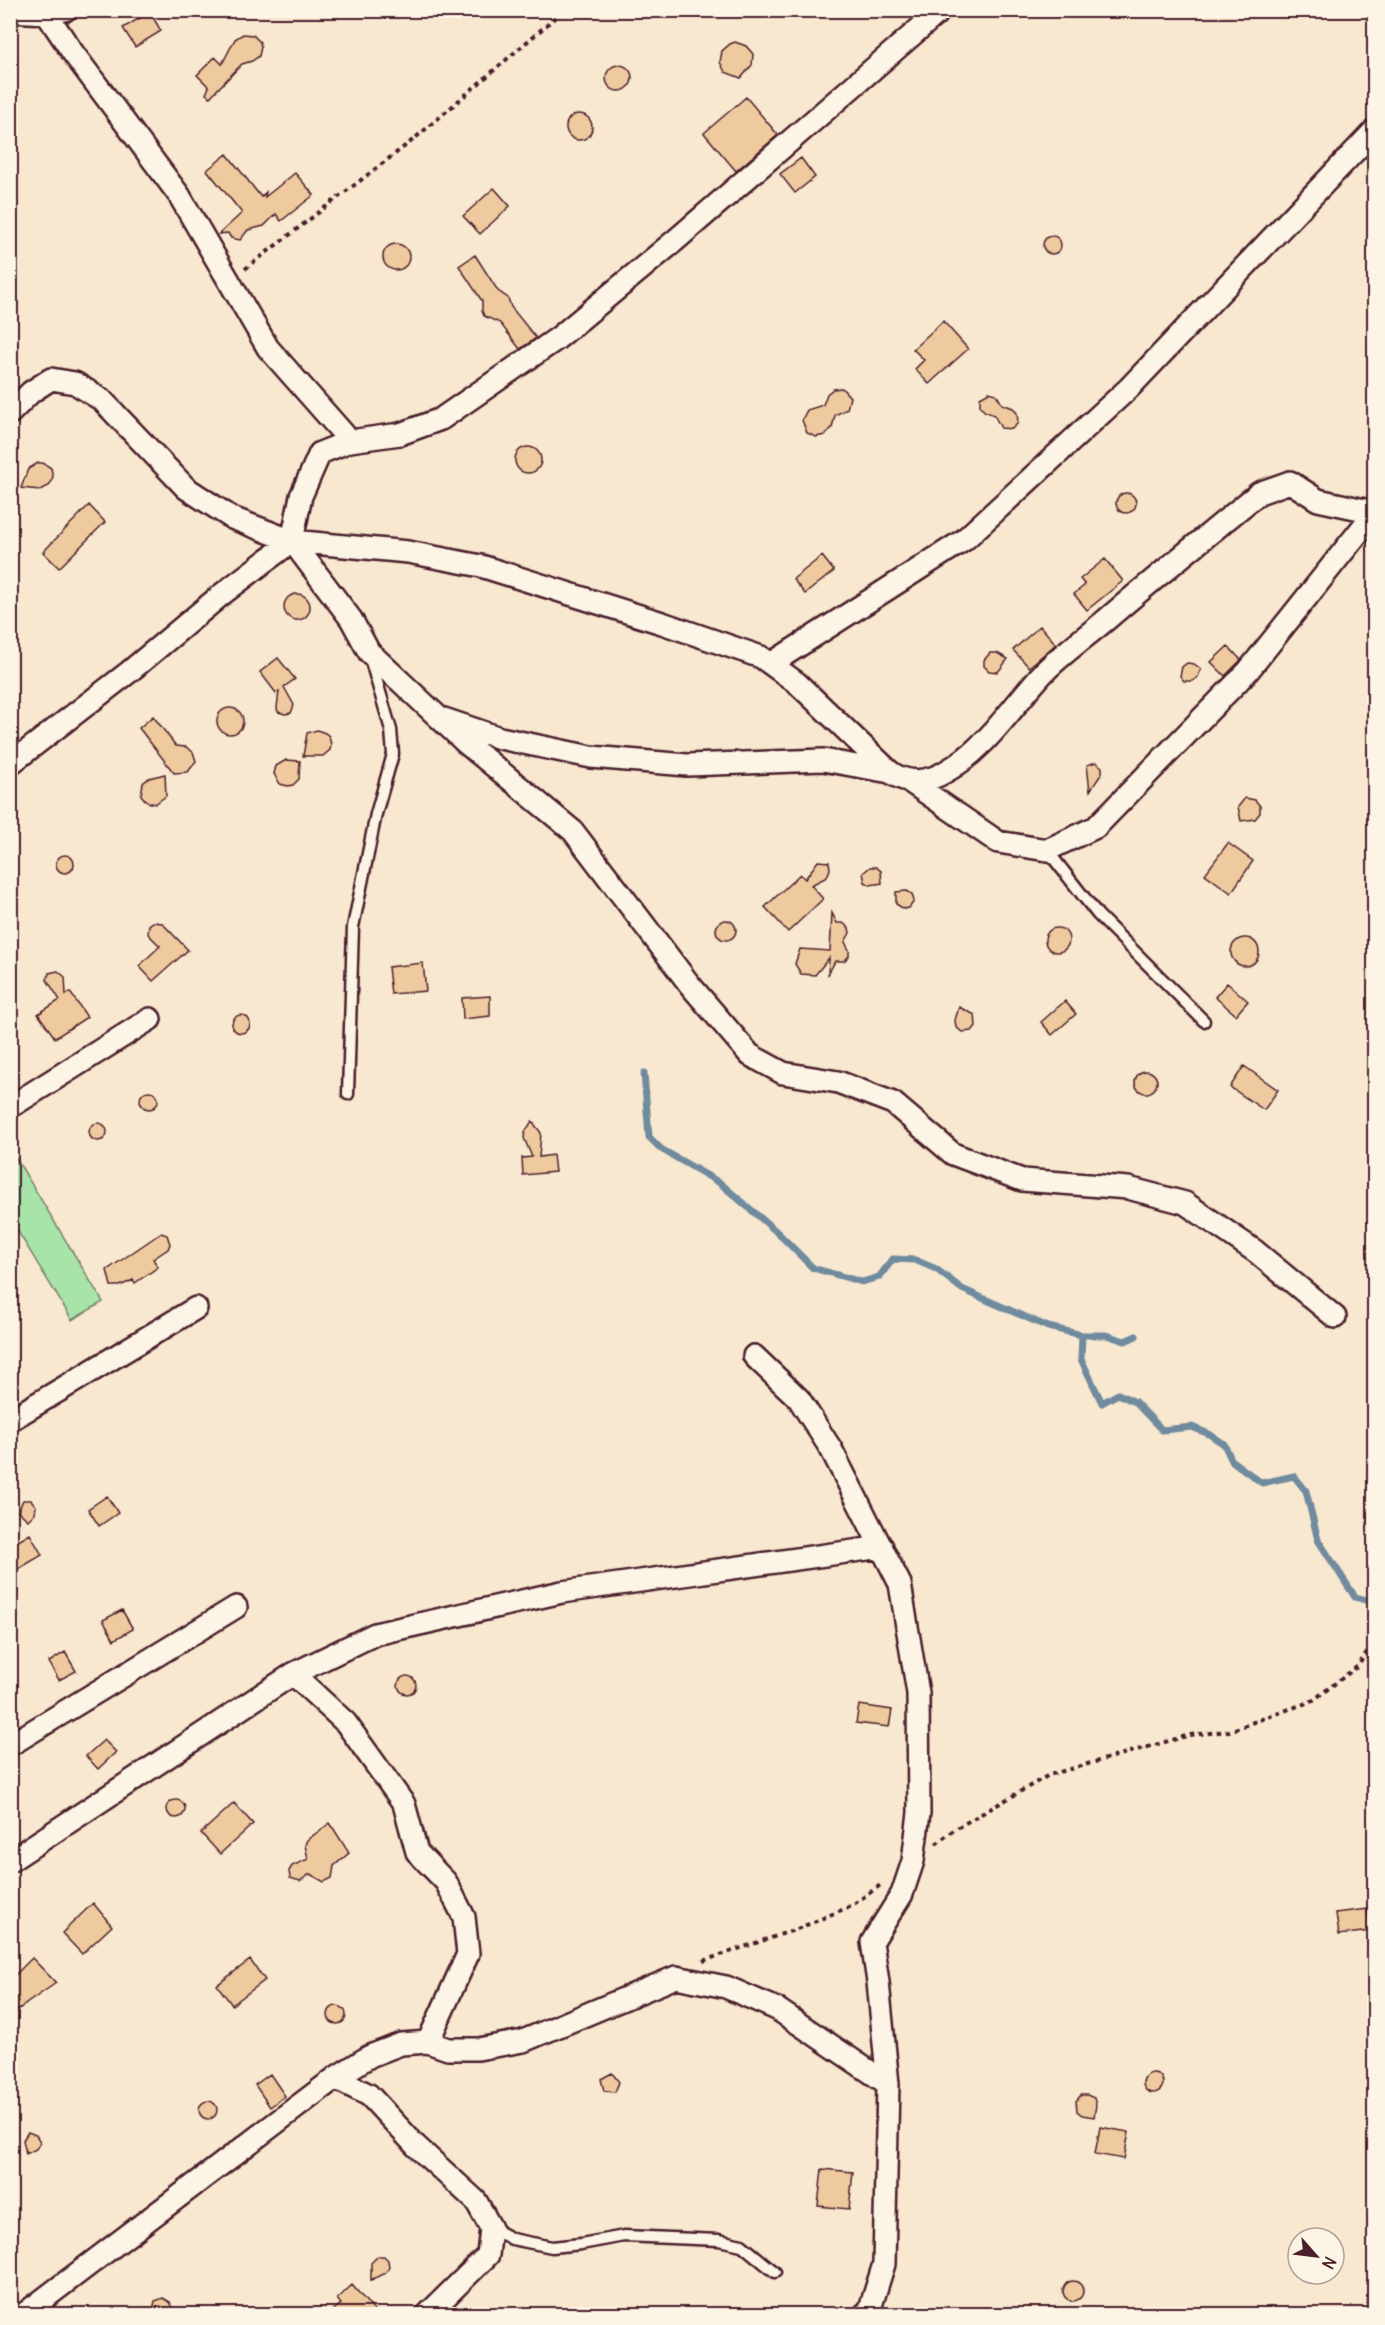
<svg xmlns="http://www.w3.org/2000/svg" width="1385" height="2325" font-family="Delius,sans-serif">
<style>
.green{fill:#a8e4aa;stroke:#79826a;stroke-width:1.5}
.lines{fill:none;stroke-linecap:round;stroke-linejoin:round}
.stream{stroke:#708b9e;stroke-width:7}
.building{fill:#efca9f;stroke:#4a1f2b;stroke-width:1.5}
.lane-casing{stroke:#4a1f2b;stroke-width:15}
.street-casing{stroke:#4a1f2b;stroke-width:26}
.path{stroke:#4a1f2b;stroke-width:4;stroke-dasharray:4.5 4.5;stroke-linecap:butt}
.lane{stroke:#fcf5e5;stroke-width:10}
.street{stroke:#fcf5e5;stroke-width:21}
</style>
<rect width="100%" height="100%" fill="#f8e8d0"/>
<filter id="ink" filterUnits="userSpaceOnUse"><feTurbulence type="fractalNoise" baseFrequency=".0167" numOctaves="2"/><feDisplacementMap in="SourceGraphic" scale="12" xChannelSelector="R" yChannelSelector="G"/><feConvolveMatrix kernelMatrix="1 2 1 2 8 2 1 2 1" color-interpolation-filters="sRGB"/></filter>
<g filter="url(#ink)">
<path class="green" d="M11,1150L103,1302L72,1320L11,1220Z"/>
<g class="lines">
<path class="stream" d="M644,1073L649,1137L661,1149L720,1183L778,1233L813,1268L862,1282L879,1277L893,1259L915,1260L936,1269L962,1289L1048,1327L1082,1335H1106L1125,1341L1136,1336
M1082,1335L1081,1359L1102,1403L1118,1394L1135,1402L1162,1430L1192,1427L1209,1434L1224,1444L1232,1461L1262,1483L1294,1476L1306,1491L1318,1540L1355,1597L1374,1602"/>
</g>
<path class="building" d="M150,12L161,31L135,47L123,28Z
M243,34L253,35L260,42L261,47L259,56L252,61L242,64L210,97L206,94L209,87L197,75L215,57L222,64L235,39Z
M735,42L746,46L753,54L752,65L741,78L725,72L720,62L722,51L730,44Z
M606 78a13 13 0 1 1 26 0a13 13 0 1 1-26 0Z
M746,97L778,135L736,171L704,133Z
M566 127a13 13 0 1 1 26 0a13 13 0 1 1-26 0Z
M227,154L261,197L266,192L265,197L295,173L314,195L281,221L276,214L264,226L248,230L240,240L231,238L228,233L219,234L242,213L207,170Z
M801,158L815,177L795,193L780,174Z
M494,188L510,206L480,234L463,216Z
M1043 245a9 9 0 1 1 18 0a9 9 0 1 1-18 0Z
M383 257a13 13 0 1 1 26 0a13 13 0 1 1-26 0Z
M475,255L498,291L508,298L511,307L536,338L520,349L500,323L484,316L482,311V301L459,266Z
M943,321L968,349L929,384L915,369L924,360L913,349Z
M842,388L850,397L847,409L835,415L832,428L825,435L816,437L807,433L802,420L807,410L823,405L827,394L833,389Z
M989,392L996,394L1002,404L1013,408L1017,413L1018,423L1012,429L1001,428L994,415L984,411L980,406V397Z
M515 460a13 13 0 1 1 26 0a13 13 0 1 1-26 0Z
M38,463H43L51,468L53,477L49,486L40,490L21,488L28,469Z
M1116 503a10 10 0 1 1 20 0a10 10 0 1 1-20 0Z
M89,505L105,522L59,568L43,552Z
M822,556L834,571L805,594L793,579Z
M1105,559L1123,581L1087,610L1074,594L1085,585L1080,579Z
M284 607a13 13 0 1 1 26 0a13 13 0 1 1-26 0Z
M1040,626L1056,644L1029,667L1013,650Z
M1228,646L1241,660L1225,676L1211,662Z
M990,653H997L1008,659L998,672L989,671L984,666V660Z
M278,658L295,679L284,687L294,705L291,713L285,714L278,712L277,708L279,691L276,693L260,672Z
M1187,663L1194,664L1201,669L1198,677L1193,681H1184L1180,676L1182,667Z
M217 721a13 13 0 1 1 26 0a13 13 0 1 1-26 0Z
M153,716L176,746L186,747L193,752L196,761L188,772L174,773L139,728Z
M317,730L325,733L329,736L331,745L330,750L323,756H303L307,733Z
M286,760L300,761L299,779L293,785L288,786L280,784L274,774L276,766Z
M1096,762L1102,767V773L1090,791L1087,765Z
M165,774L166,796L155,804L147,802L141,795L143,783L149,778Z
M1245,798L1255,800L1260,806V813L1255,819L1241,821L1238,807Z
M1228,843L1253,861L1231,893L1205,874Z
M56 864a9 9 0 1 1 18 0a9 9 0 1 1-18 0Z
M818,861L829,862L830,869L827,877L811,885L823,899L788,932L765,907L800,874L805,879Z
M870,867H876L881,871L882,883L870,885L865,882L863,873Z
M907,891L912,894L914,901L909,908L904,909L896,904V892Z
M832,913L837,923H843L849,928L850,933L845,942L849,950V956L844,961H835L828,975L829,958L815,975L801,974L795,964L800,949L830,951Z
M716 930a10 10 0 1 1 20 0a10 10 0 1 1-20 0Z
M153,922L162,923L188,950L153,981L139,966L160,946L148,934L149,925Z
M1045 940a12 12 0 1 1 24 0a12 12 0 1 1-24 0Z
M1231 952a14 14 0 1 1 28 0a14 14 0 1 1-28 0Z
M423,963L426,991L391,994L388,967Z
M58,971L65,977L66,995L70,992L87,1017L55,1038L38,1014L60,1000L47,980L49,973Z
M1227,983L1248,1001L1236,1015L1215,997Z
M490,996V1016L463,1019L462,998Z
M1065,1001L1076,1014L1052,1035L1041,1022Z
M959,1007L975,1015L976,1026L972,1031L962,1032L956,1027L955,1020Z
M232 1024a9 9 0 1 1 18 0a9 9 0 1 1-18 0Z
M1244,1066L1278,1090L1264,1110L1230,1087Z
M1135 1082a11 11 0 1 1 22 0a11 11 0 1 1-22 0Z
M140 1100a9 9 0 1 1 18 0a9 9 0 1 1-18 0Z
M532,1121L541,1133L539,1157L553,1155L555,1172L523,1175L522,1158L532,1157L524,1138L525,1132Z
M89 1132a9 9 0 1 1 18 0a9 9 0 1 1-18 0Z
M161,1233L167,1235L170,1244L168,1249L153,1259L158,1267L135,1283L133,1280L120,1286H111L107,1270Z
M107,1496L118,1513L99,1526L88,1509Z
M23,1500H31L36,1506L35,1513L28,1520L18,1511Z
M30,1534L42,1555L10,1574V1546Z
M122,1610L133,1629L114,1640L103,1620Z
M65,1652L76,1671L59,1680L49,1662Z
M398 1685a9 9 0 1 1 18 0a9 9 0 1 1-18 0Z
M859,1705L892,1710L889,1727L856,1723Z
M104,1740L116,1752L98,1769L86,1756Z
M167 1809a9 9 0 1 1 18 0a9 9 0 1 1-18 0Z
M234,1803L253,1824L220,1854L201,1833Z
M330,1823L349,1853L334,1866L332,1878L324,1882L310,1874L300,1881L290,1878L289,1871L292,1866L308,1859L305,1845L307,1840Z
M93,1903L112,1926L82,1954L62,1933Z
M1367,1909L1370,1931L1339,1935L1336,1913Z
M32,1958L56,1983L10,2015V1980Z
M250,1960L265,1980L232,2005L217,1985Z
M328 2015a9 9 0 1 1 18 0a9 9 0 1 1-18 0Z
M1143 2083a10 10 0 1 1 20 0a10 10 0 1 1-20 0Z
M612,2073L619,2082L615,2092L604,2091L601,2079Z
M270,2074L285,2096L270,2107L255,2085Z
M1081,2095H1087L1094,2098L1096,2105L1094,2117L1082,2115L1077,2111L1076,2101Z
M199 2110a9 9 0 1 1 18 0a9 9 0 1 1-18 0Z
M1100,2127L1129,2132L1124,2159L1095,2154Z
M28,2132L36,2135L40,2142L36,2149L26,2154L23,2140Z
M822,2169L853,2172L849,2209L818,2206Z
M378,2256H384L388,2260L389,2268L385,2273L371,2280V2263Z
M1063 2291a10 10 0 1 1 20 0a10 10 0 1 1-20 0Z
M352,2285L377,2314H328L341,2304L337,2299Z
M163,2298L170,2302L176,2314H152L155,2301Z"/>
<g class="lines">
<defs>
<path id="lane" d="M1047,850L1098,915L1204,1021
M348,1094L353,927L376,814L393,754L391,730L370,658
M491,2228L512,2239L552,2247L581,2244L624,2236L719,2240L742,2245L775,2272"/>
<path id="street" d="M44,10L73,53L179,195L268,348L350,441
M10,11L46,13L65,10
M10,413L31,392L51,379L75,383L102,400L186,488L232,518L292,541L408,552L481,566L662,623L761,657L797,683L890,772C906,784 927,783 945,772C988,748 1012,706 1044,672C1063,653 1087,636 1107,619C1157,576 1208,535 1259,493L1290,482L1318,500L1374,512
M292,541L351,619L369,652L467,744L573,831L690,985L750,1055L783,1073L838,1082L893,1103L953,1154L1022,1180L1128,1188L1185,1203L1255,1251L1335,1317
M772,663L964,540L1129,388L1374,131
M444,719L500,738L591,757L687,765L823,760L890,772
M10,764L129,672L221,595L292,541L301,496L320,453L350,441L400,434L441,419L558,338L677,239L941,10
M909,781L998,842L1047,850L1096,827L1248,671L1374,513
M10,1107L150,1019
M754,1356L799,1399L831,1449L900,1584L918,1693L919,1813L913,1861L902,1894L872,1942L878,1982L888,2084L884,2264L869,2312L865,2314
M10,1420L196,1308
M293,1674L346,1723L404,1804L417,1852L446,1882L464,1917L468,1954L428,2042
M10,1745L236,1607
M10,1861L293,1674L375,1634L562,1592L882,1547
M335,2078L369,2095L416,2146L476,2201L491,2228L488,2255L428,2314
M24,2314L335,2078L370,2056L401,2044L428,2042L448,2049H478L523,2041L676,1977L726,1987L777,2009L888,2084"/>
</defs>
<use href="#lane" class="lane-casing"/>
<use href="#street" class="street-casing"/>
<path class="path" d="M245,269L413,140L564,10
M936,1844L955,1829L1049,1775L1190,1735L1229,1731L1312,1701L1358,1666L1374,1641
M703,1961L797,1929L851,1906L882,1884"/>
<use href="#lane" class="lane"/>
<use href="#street" class="street"/>
</g>
</g>
<rect width="1385" height="2325" fill="none" stroke="#fcf5e5" stroke-width="36"/>
<rect x="18" y="18" width="1349" height="2289" fill="none" stroke="#4a1f2b" stroke-width="2" filter="url(#ink)"/>
<g transform="translate(1316 2256) rotate(118)"><circle r="28" fill="#fcf5e5" stroke="#b59f9b" stroke-width="1.5"/>
<path d="M0-4.5L10 22L0 15L-10 22Z" fill="#4a1f2b"/>
<text y="-9" font-size="16" font-weight="bold" text-anchor="middle" fill="#4a1f2b">N</text>
</g>
</svg>
